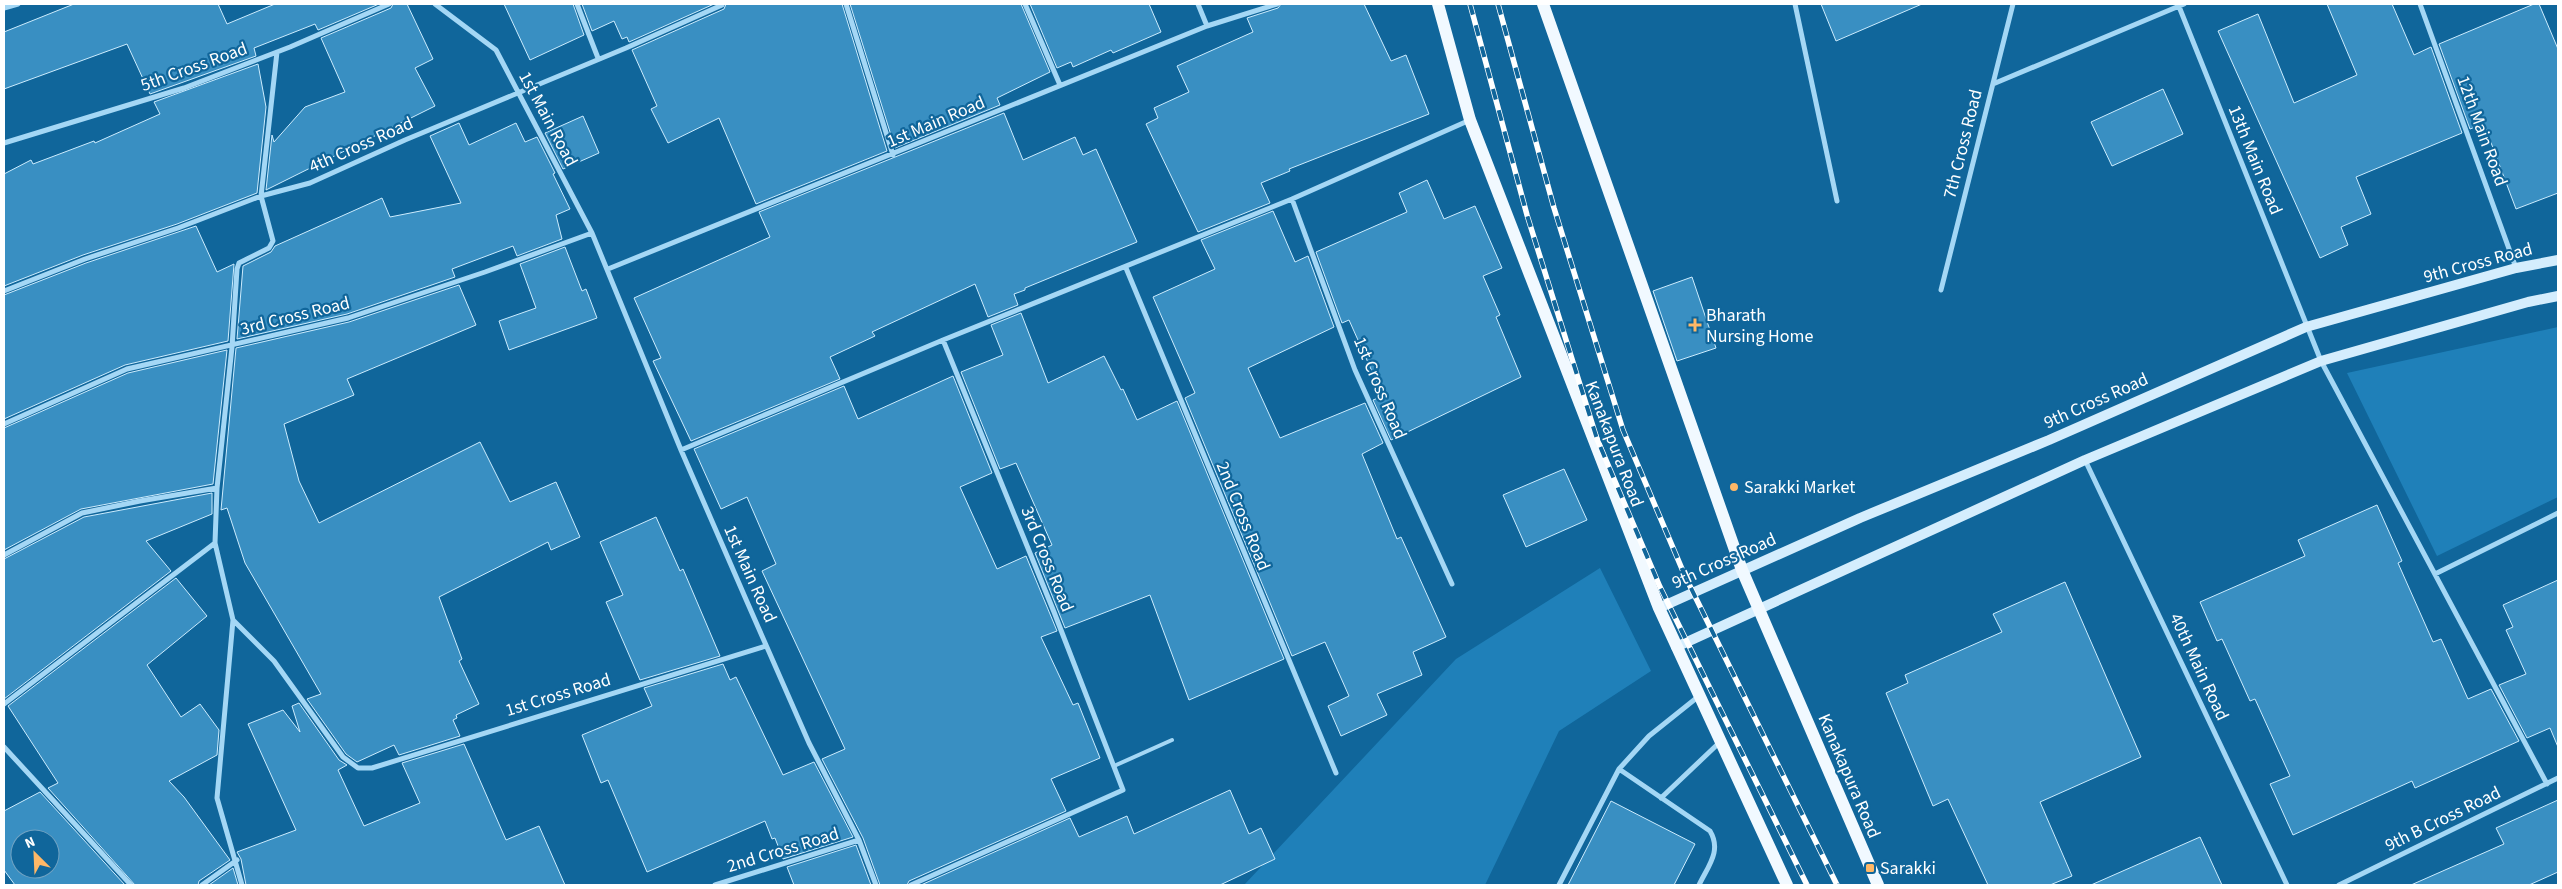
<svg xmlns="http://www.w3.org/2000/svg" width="2562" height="889" font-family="'Source Sans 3',sans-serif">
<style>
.green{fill:#1f80b9}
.building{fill:#398fc2;stroke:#ccecfe;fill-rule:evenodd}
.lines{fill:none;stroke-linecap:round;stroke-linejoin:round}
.lane{stroke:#a4d7f5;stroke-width:4}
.street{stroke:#a4d7f5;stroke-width:5}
.secondary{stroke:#d4edfd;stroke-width:10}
.primary{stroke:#f1f9ff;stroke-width:12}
.rail-casing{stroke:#fff;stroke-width:5.5}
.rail{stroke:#10669b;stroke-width:4;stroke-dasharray:11;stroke-linecap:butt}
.poi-dot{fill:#ffb867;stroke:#10669b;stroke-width:2}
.labels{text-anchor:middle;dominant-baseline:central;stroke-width:4.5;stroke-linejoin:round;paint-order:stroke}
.street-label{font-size:18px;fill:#fff;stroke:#10669b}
.poi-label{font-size:18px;fill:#fff;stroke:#10669b;text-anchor:start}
</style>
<rect width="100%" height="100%" fill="#10669b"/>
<path class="green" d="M2558,327V497L2437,556L2347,373Z
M1600,568L1651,671L1559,731L1485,885H1244L1456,659Z"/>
<path class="building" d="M74,4H218L227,24L275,4H379L318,30L315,24L254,48L256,56L150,94L127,44L4,89V32Z
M393,4H407L433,59L415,68L435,106L266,190L272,135L274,142L305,107L345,92L321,38L391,8Z
M504,4H573L584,35L530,60Z
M582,4H714L629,42L627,37L622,39L614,21L592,31Z
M726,4H842L887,151L756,204L719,118L668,143L651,109L657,106L632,50L724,9Z
M850,4H1021L1050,72L997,98L1000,105L895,148Z
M1030,4H1149L1161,32L1113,53L1111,50L1073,67L1071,62L1057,68Z
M1281,4H1364L1391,61L1406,55L1429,114L1289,169L1290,171L1261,183L1270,203L1198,232L1146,124L1158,118L1154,108L1189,92L1177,66L1253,32L1247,18L1278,8Z
M1821,4H1922L1836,41Z
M2327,4H2392L2414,55L2431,47L2462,133L2356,177L2371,214L2341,227L2348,245L2320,258L2218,31L2258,14L2294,103L2357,75Z
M2534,4H2539L2558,49V193L2516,209L2484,124L2470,129L2439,44Z
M258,64L266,107L257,193L177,224L83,255L4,286V174L31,160L33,164L94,141L95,143L160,114L154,102Z
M2163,89L2183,134L2112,166L2091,122Z
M1004,113L1023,160L1075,137L1083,155L1096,149L1137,242L1025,288V290L1014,294L1018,305L988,317L975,284L872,332L875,336L830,357L840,379L691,441L653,361L661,358L634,298L770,237L759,212Z
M583,116L599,153L563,169L545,133Z
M459,123L469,145L516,123L525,142L537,137L555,173L553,174L570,209L556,215L562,239L517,256L513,246L452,269L455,277L347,314L237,339L243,266L271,252L275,246L382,198L390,217L461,203L430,136Z
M1427,180L1444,219L1475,206L1502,268L1483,276L1500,315L1496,317L1521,377L1391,440L1373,400L1383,396L1349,320L1342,323L1316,252L1407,212L1399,193Z
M1273,211L1295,262L1308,256L1334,327L1248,368L1280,438L1365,403L1383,443L1362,454L1397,539L1401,537L1446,637L1413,652L1422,675L1377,694L1387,715L1341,736L1328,706L1349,696L1325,642L1292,656L1185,398L1195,393L1153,297L1215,269L1201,240Z
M196,226L217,272L234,264L228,341L125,365L4,419V295L86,263Z
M565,247L582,291L586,289L597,318L509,350L499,321L536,308L520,264Z
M1692,277L1716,348L1677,361L1653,291Z
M459,285L476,325L347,379L354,395L284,424L299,481L319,523L480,442L510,502L556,482L580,537L551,550L548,542L439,597L462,659L459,661L479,704L456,715L457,718L453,720L460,736L399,755L394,745L357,762L346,754L307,699L321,694L245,563L227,508L221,510L236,348L349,322Z
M1021,313L1048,383L1104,356L1121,390L1123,389L1137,420L1177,401L1284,659L1189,700L1150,595L1065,628L1035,553L1052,545L1016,463L1000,469L961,372L1003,355L991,325Z
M227,350L213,484L81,509L4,550V428L128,373Z
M953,376L992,473L960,487L997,569L1026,556L1057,631L1041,637L1073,705L1078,703L1100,758L1051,779L1066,811L909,881L907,885H880L863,838L822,759L845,749L762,571L776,564L747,497L721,509L694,449L844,386L858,419Z
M1564,469L1587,520L1526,547L1503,495Z
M212,493V514L146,541L171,571L4,699V559L84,517Z
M2377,505L2402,561L2398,563L2433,642L2441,639L2468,699L2491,689L2519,741L2415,788L2412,781L2293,835L2270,784L2290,776L2255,699L2250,701L2222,639L2217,641L2200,602L2305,556L2298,540Z
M656,517L680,571L683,569L720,656L640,680L606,602L623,595L600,542Z
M176,578L207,616L147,665L181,717L200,704L219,730L217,755L169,781L184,797L230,860L199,881L198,885H135L48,788L58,783L8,706Z
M2558,580V747L2550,728L2527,738L2499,685L2526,674L2506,630L2513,627L2503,605Z
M2065,582L2141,757L2040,802L2072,876L2050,885H1988L1948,799L1933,806L1886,693L1908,683L1905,675L2002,632L1993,614Z
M723,664L730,680L736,677L783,775L814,762L853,837L783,859L775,838L772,839L765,821L647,872L608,780L601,783L582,735L652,706L644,688Z
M299,703L339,760L347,765L338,770L364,826L420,803L402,763L464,744L506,840L539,826L565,885H246L241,859L237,852L296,830L248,724L283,710L300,732L292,706Z
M1230,790L1249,834L1261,828L1275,859L1220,885H921L1070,818L1079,837L1127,816L1134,834Z
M40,792L125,885H15L4,870V811ZM20,839H50V869H20Z
M2558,800V872L2529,885H2411L2504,844L2496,828Z
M1611,801L1695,844L1674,885H1568Z
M2200,837L2222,885H2091Z
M856,845L871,885H794L787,867Z
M233,868L238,885H209Z"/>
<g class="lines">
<path class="lane" d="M1114,766L1172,740"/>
<path class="street" d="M435,4L496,50L592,233L681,450L748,604L809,743L859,840L876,885
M577,4L598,58
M846,4L893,155
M1025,4L1060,85
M1198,4L1207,26
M1795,4L1837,201
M2178,4L2321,361L2547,784
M2420,4L2516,268
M4,8L18,4
M277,52L261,196L273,241L269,248L239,263L237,269L232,347L217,488L215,543L233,620L274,661L343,757L358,768H372L766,646
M1993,84L2184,4
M4,143L184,88L290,47L389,4
M1292,199L1355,370L1452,584
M1126,268L1336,773
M608,269L1207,26L1277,4
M1941,290L2013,4
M4,291L85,259L178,228L261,196L310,183L405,140L626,48L722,5
M4,424L127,369L348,318L485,272L592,233
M681,450L943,340L1292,199L1470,120
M2085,460L2287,885
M4,555L82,513L140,501L217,488
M2435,574L2558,513
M233,620L217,798L242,885
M4,704L215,543
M4,747L131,885
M1619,769L1710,831C1722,851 1708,866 1699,885
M1661,798L1720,742
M202,885L237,860
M715,885L859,840
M911,885L1123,790L1054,612L943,340
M1559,885L1619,769L1649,736L1699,696
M2339,885L2558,778"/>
<path class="secondary" d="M1659,608L1860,518L2049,440L2306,327L2516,268L2558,260
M1676,647L2085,460L2321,361L2528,302L2558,296"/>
<path class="primary" d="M1438,4L1470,120L1659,608L1787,885
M1543,4L1742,570L1878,885"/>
<defs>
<path id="rail" d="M1470,4L1527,215L1597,439L1660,587L1807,885
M1498,4L1554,208L1623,430L1685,576L1837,885"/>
</defs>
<use href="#rail" class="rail-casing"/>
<use href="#rail" class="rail"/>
</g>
<g class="poi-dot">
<path d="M1692.5 317.5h5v5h5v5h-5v5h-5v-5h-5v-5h5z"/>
<circle cx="1734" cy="487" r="5"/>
<rect x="1865" y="863" width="10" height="10" rx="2.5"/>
</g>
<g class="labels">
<g class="street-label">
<text transform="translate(194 67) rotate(-20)">5th Cross Road</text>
<text transform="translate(548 119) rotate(62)">1st Main Road</text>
<text transform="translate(936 122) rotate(-23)">1st Main Road</text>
<text transform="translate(2482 131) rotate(70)">12th Main Road</text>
<text transform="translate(1963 144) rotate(-76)">7th Cross Road</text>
<text transform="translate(361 145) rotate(-24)">4th Cross Road</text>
<text transform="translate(2255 160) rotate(68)">13th Main Road</text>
<text transform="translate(2478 263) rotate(-15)">9th Cross Road</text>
<text transform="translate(295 316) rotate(-14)">3rd Cross Road</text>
<text transform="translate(1380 388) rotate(67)">1st Cross Road</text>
<text transform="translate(2096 401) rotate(-24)">9th Cross Road</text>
<text transform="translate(1614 444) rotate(69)">Kanakapura Road</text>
<text transform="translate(1243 516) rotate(68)">2nd Cross Road</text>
<text transform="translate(1047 559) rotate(68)">3rd Cross Road</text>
<text transform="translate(1724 561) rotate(-24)">9th Cross Road</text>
<text transform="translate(750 574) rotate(66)">1st Main Road</text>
<text transform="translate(2199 667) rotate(65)">40th Main Road</text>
<text transform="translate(558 695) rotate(-17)">1st Cross Road</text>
<text transform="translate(1849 776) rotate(67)">Kanakapura Road</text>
<text transform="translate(2443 819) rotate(-26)">9th B Cross Road</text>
<text transform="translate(783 850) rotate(-17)">2nd Cross Road</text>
</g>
<g class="poi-label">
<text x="1706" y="315">Bharath<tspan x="1706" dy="21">Nursing Home</tspan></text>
<text x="1744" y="487">Sarakki Market</text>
<text x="1880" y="868">Sarakki</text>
</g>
</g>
<rect width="2562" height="889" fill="none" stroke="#ffffff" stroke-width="10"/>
<g transform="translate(35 854) rotate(336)"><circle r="24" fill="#10669b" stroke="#70a3c3"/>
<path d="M0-4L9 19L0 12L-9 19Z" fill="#ffb867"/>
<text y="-8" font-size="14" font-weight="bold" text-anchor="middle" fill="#ffffff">N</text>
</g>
</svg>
